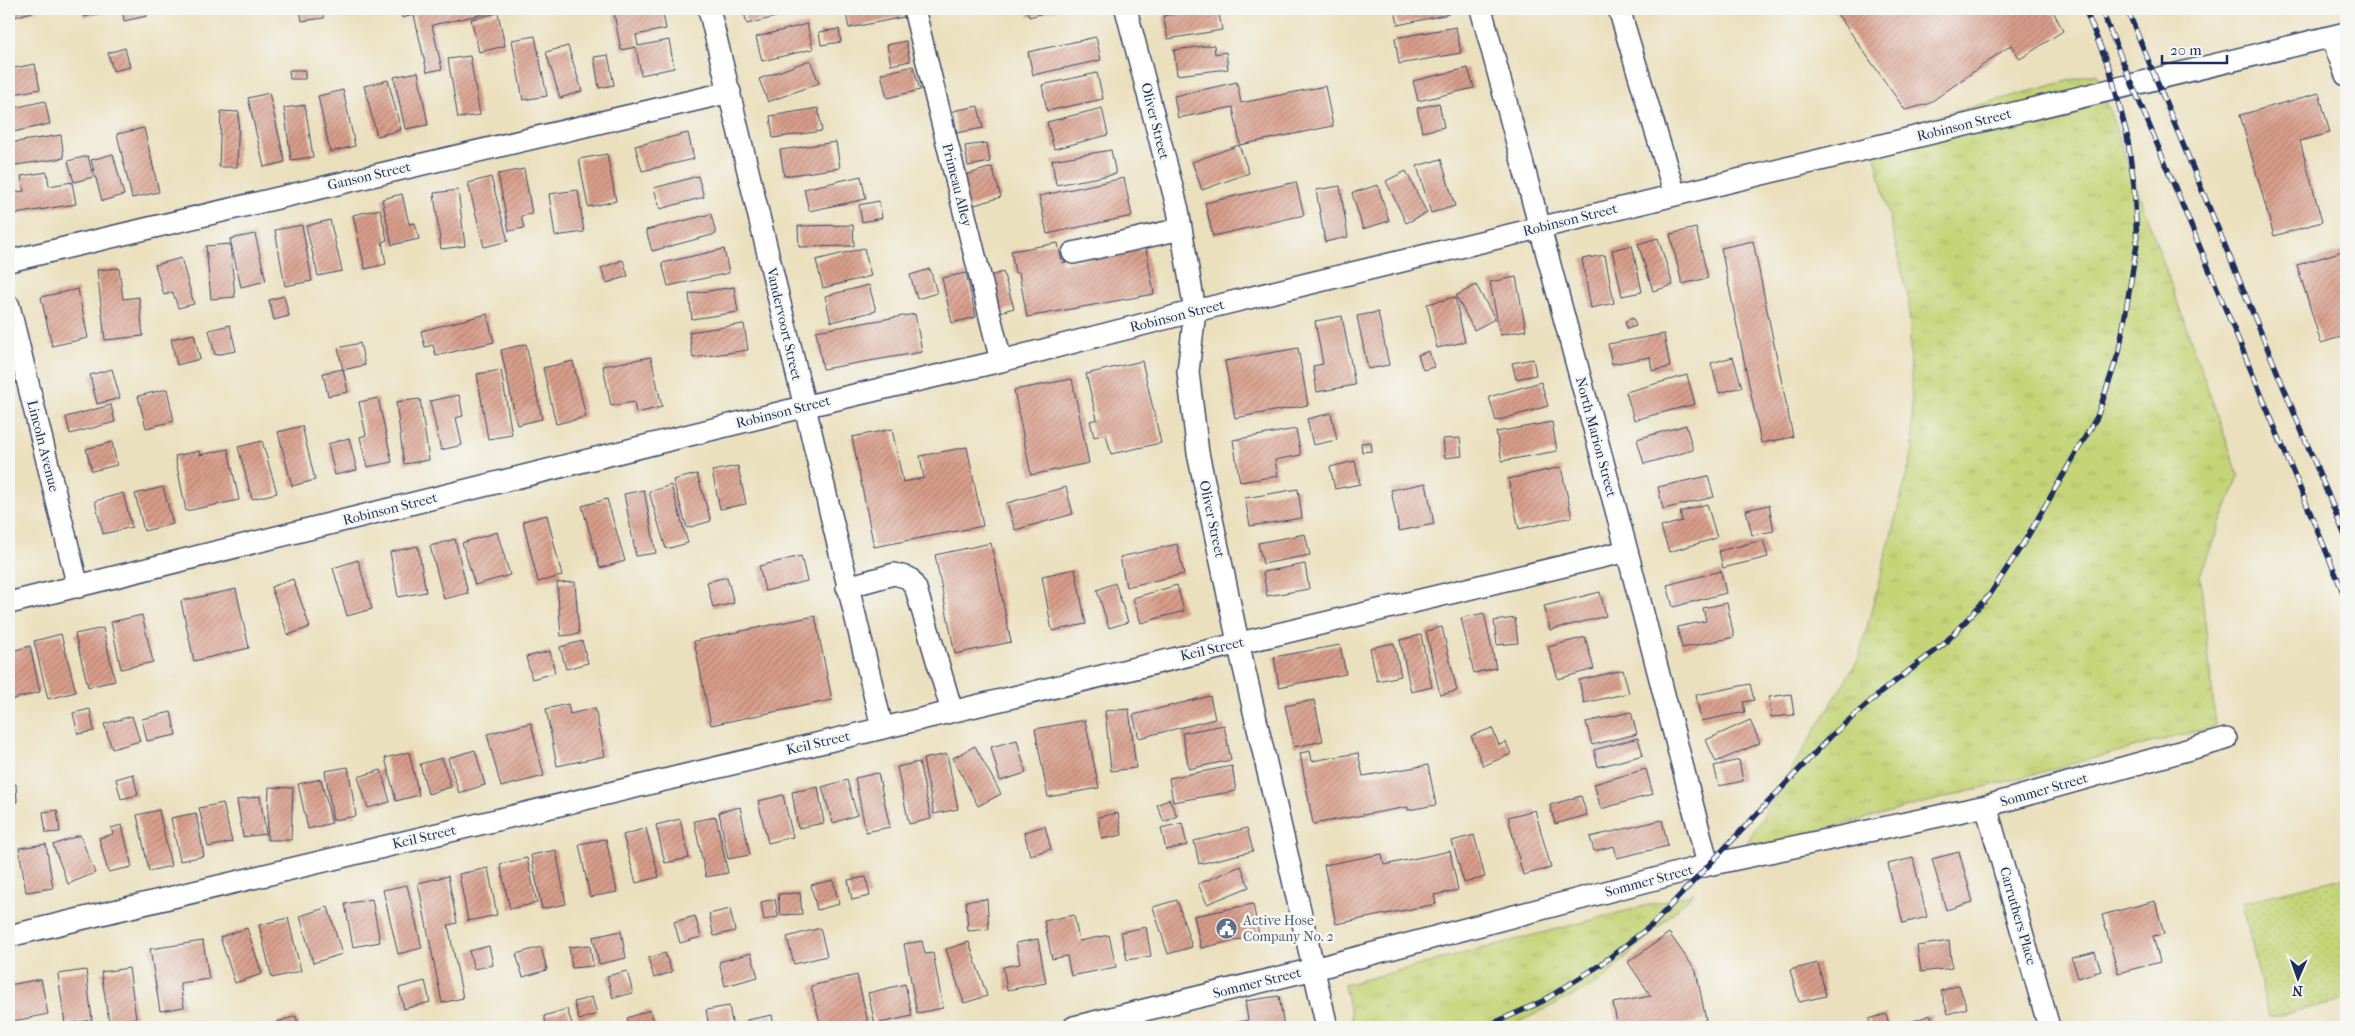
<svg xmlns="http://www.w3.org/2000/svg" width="2355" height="1036" font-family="'IM FELL French Canon',serif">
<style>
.grass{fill:url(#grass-tufts);stroke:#70826a}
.park{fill:url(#park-dots);stroke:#70826a}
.building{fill:url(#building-hatch)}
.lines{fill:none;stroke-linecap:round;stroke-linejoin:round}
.minor-casing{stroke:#3a4a6c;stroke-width:24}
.minor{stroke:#fff;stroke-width:21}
.rail-casing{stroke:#1b2f5e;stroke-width:5.5}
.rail{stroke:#f6f6f2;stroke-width:4;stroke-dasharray:11;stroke-linecap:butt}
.labels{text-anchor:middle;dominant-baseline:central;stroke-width:5;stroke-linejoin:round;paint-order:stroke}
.street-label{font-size:14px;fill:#1b2f5e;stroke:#f6f6f2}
.service-label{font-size:14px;fill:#4e5e75;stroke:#f6f6f2;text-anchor:start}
</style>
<defs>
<pattern id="grass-tufts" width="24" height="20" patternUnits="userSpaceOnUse" patternTransform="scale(1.25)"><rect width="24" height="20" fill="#c4d476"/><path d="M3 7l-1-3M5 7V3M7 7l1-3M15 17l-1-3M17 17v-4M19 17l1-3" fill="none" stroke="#a8b668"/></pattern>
<pattern id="park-dots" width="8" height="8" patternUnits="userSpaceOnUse" patternTransform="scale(1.25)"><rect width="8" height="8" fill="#c4d476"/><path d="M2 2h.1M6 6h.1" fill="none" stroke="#a8b668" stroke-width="1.8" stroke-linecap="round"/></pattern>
<pattern id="building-hatch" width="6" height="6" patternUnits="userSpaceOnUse" patternTransform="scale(1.25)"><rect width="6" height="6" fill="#d99e8a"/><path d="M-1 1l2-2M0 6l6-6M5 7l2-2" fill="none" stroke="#af8174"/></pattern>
</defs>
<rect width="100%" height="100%" fill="#f6f6f2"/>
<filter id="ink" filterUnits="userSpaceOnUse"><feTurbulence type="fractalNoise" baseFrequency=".02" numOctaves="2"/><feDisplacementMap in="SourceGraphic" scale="10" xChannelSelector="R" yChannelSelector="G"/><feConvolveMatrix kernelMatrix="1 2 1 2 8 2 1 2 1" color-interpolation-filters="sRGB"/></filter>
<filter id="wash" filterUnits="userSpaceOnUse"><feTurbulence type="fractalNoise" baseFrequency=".0096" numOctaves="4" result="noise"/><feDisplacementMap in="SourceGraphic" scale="20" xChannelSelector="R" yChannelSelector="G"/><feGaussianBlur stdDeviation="1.12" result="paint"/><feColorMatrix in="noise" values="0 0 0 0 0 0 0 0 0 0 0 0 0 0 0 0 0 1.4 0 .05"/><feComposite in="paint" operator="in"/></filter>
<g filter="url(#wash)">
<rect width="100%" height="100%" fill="#ebe0bd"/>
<path class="grass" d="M2096,73L2239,476L2200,575L2216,726L1742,851L1859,658L1913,451L1909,301L1870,135Z
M1694,893L1600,982L1509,1027H1354L1344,985Z"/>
<path class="park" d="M2346,877V999L2269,1018L2242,902Z"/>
<g id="blocks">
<path class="building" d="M9,9H35L36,11L11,18Z
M81,9H104L105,12L84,17Z
M122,9H146L147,16L124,21Z
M300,9H322L324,18L302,21Z
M400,9H493V12L432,25L442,69L427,72L414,15L402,18Z
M642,9H662L666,29L636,35L638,46L669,40L674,68L641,75L636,47L621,50L614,14Z
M743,9H791L792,13L747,24Z
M845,9H903L904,17L849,28Z
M1027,9H1059L1029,17Z
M1205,9H1218L1222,30L1168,39L1163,16Z
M1395,9H1448L1449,14L1398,25Z
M1834,9H2052L2063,31L2020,59L2011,45L1928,104L1905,110Z
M498,13L505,46L479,52L471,19Z
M807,24L813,49L762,61L756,37Z
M1456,27L1461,53L1399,64L1395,38Z
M839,29L841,42L821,45L819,32Z
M11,35L14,59L9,60V36Z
M535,36L547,96L523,100L512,40Z
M1096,37L1101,60L1033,75L1028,52Z
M906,41L910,61L891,65L887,45Z
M1214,45L1215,54L1226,52L1228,69L1177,75L1174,50Z
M568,46L582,91L560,98L546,52Z
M125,48L130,67L113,71L108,53Z
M608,55L614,85L599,88L594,57Z
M470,56L480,115L458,118L448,59Z
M810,60L819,83L768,102L759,79Z
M35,64L40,89L9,95V69Z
M913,66L920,90L887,98L881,74Z
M1468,68L1474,88L1418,101L1413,81Z
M289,70H305V79H290Z
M418,72L428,125L405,129L394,77Z
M1097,73L1103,99L1047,111L1042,85Z
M388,80L401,130L377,136L364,86Z
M1237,82L1241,103L1325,86L1333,126L1240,145L1233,107L1178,118L1174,96Z
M343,90L355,146L330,152L318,96Z
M269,93L285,162L264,167L248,98Z
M2319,93L2330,133L2300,141L2322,222L2274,236L2240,115Z
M45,101L50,124L9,133V109Z
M1439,103L1444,127L1422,132L1417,108Z
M305,105L313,157L291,160L284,108Z
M978,106L983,128L957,133L953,111Z
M818,108L822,131L773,138L770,116Z
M1102,108L1108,135L1054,149L1047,122Z
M221,111L239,112L237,167H219Z
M144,128L159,192L132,198L117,134Z
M688,133L694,159L642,171L635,146Z
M61,135L64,158L9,166V143Z
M836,142L840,168L784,176L780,150Z
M987,143L990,162L968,166L965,146Z
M1239,145L1249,173L1202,190L1192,162Z
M1111,150L1116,174L1056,185L1052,160Z
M113,154L124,195L102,201L91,160Z
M607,154L616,201L588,207L579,159Z
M88,156L93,177L74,182L68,161Z
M1441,159L1455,206L1431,213L1417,166Z
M992,167L1001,197L968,207L959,177Z
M524,169L532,214L521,216L524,228L509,231L498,174Z
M1406,171L1427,213L1406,223L1386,181Z
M47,172L49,186L72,182L76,204L15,214L12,193L24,191L21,176Z
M698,176L704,197L660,209L654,188Z
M861,176L866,199L809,211L804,189Z
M491,177L508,241L484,247L468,183Z
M1124,178L1132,216L1047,234L1039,196Z
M1296,182L1304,215L1213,236L1205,203Z
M1378,185L1389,221L1363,229L1352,193Z
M1340,186L1348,237L1325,242L1316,190Z
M458,190L465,246L441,249L434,193Z
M578,190L584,232L555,236L549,194Z
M402,194L409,224L415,223L419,239L392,245L382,199Z
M879,201L882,218L862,222L859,205Z
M380,209L387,240L382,242L386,264L365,269L353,215Z
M711,214L716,234L652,251L646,230Z
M330,220L342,271L318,276L306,226Z
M302,225L312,281L285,286L275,230Z
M853,225L854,246L799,247L798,226Z
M1696,228L1708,278L1682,284L1670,234Z
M255,234L266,281L241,287L230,239Z
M1658,238L1673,285L1653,291L1638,244Z
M1753,241L1793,437L1761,443L1721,248Z
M1058,243L1062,263L1146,248L1154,294L1027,317L1019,273H1015L1011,251Z
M230,244L235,297L211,299L206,246Z
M1632,245L1642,292L1622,296L1612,250Z
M864,248L871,276L823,288L816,260Z
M724,249L729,273L668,286L662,263Z
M2346,250V340L2344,336L2321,343L2297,265Z
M1605,255L1614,303L1591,308L1582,259Z
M181,258L194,304L178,308L173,292L164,295L155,265Z
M623,260L628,276L607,283L601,268Z
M119,268L123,299L139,297L143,336L105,340L97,270Z
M930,269L937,293L917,299L910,275Z
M1003,272L1014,308L997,313L986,277Z
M966,273L976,317L952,323L942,278Z
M1516,277L1526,330L1500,335L1490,282Z
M869,285L876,311L831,322L825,296Z
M1476,285L1495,319L1474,330L1456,296Z
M734,287L738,312L692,319L689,294Z
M78,289L88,338L52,346L41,297Z
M284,296L289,316L274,320L269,300Z
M1455,297L1465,342L1437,348L1427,304Z
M1378,312L1389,365L1368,369L1357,316Z
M487,314L494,342L436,356L433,345L425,347L421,331Z
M915,314L922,352L823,369L816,331Z
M1342,316L1355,385L1317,392L1313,366L1323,364L1315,321Z
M1633,318L1636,326L1627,329L1625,321Z
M744,324L748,350L693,358L689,332Z
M230,325L236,351L215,355L209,330Z
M194,334L200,359L177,365L171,339Z
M1664,334L1670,367L1652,371L1650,357L1612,364L1608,344Z
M360,343L365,365L343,370L338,348Z
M526,344L542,419L517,425L501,350Z
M1298,348L1308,405L1235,418L1225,361Z
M1429,351L1434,367L1423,370L1418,355Z
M651,357L662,407L636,413L634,402L611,406L603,366Z
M1733,357L1742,387L1719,393L1711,363Z
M1533,359L1536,375L1516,379L1512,363Z
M573,361L586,417L556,424L543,368Z
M1142,361L1161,443L1111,454L1106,434L1094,437L1090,421L1097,419L1086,374Z
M112,369L120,398L97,404L90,375Z
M343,369L348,392L328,396L323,373Z
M501,370L512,435L488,439L477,374Z
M1687,375L1695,404L1634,420L1626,392Z
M1072,379L1089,463L1031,475L1014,390Z
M1541,382L1548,406L1496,421L1489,397Z
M167,389L174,421L146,428L138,396Z
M459,395L463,416L456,418L462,445L441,450L430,401Z
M378,398L392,462L367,467L360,437L366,435L359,402Z
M420,399L429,460L404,464L396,402Z
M111,405L115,422L70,434L66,417Z
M1331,413L1337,440L1313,445L1307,419Z
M1552,422L1557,451L1502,461L1496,432Z
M1686,425L1693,450L1644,464L1637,439Z
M302,426L315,480L292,486L278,432Z
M892,429L903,482L924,478L920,456L967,447L983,526L874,547L852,437Z
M1296,429L1301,455L1275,460L1278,476L1240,482L1233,440Z
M349,438L357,470L335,475L328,444Z
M1460,438L1462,456L1445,458L1443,439Z
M262,441L277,493L252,499L238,447Z
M112,442L117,465L92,471L86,449Z
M1371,442L1372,451L1362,452L1361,443Z
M228,449L239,500L186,511L175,456L199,451L200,455Z
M1355,461L1360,484L1335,489L1330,467Z
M738,466L746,504L720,509L712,471Z
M1561,467L1572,517L1519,529L1508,479Z
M697,474L711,521L687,528L673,480Z
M1708,476L1714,497L1663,509L1658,487Z
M1426,483L1434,524L1399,531L1391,490Z
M671,485L688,543L666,549L649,492Z
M163,487L173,524L144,531L135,494Z
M1066,487L1073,514L1015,530L1007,503Z
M1298,489L1302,518L1250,526L1245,498Z
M644,490L656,553L636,556L624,494Z
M123,493L132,527L103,534L95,501Z
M607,499L625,561L600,568L582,506Z
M1707,504L1717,538L1669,552L1661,527L1682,521L1680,512Z
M1769,505L1774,531L1752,535L1746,510Z
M547,515L562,576L538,582L523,521Z
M497,532L510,575L475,585L462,543Z
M1305,534L1310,555L1263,564L1258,543Z
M455,539L468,593L444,599L430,546Z
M1763,540L1768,557L1723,568L1719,551Z
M991,543L1011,642L955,654L935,555Z
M1177,544L1184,574L1126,587L1120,557Z
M418,546L426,592L398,597L390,552Z
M801,556L807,581L765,591L759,566Z
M358,560L372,609L347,616L333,568Z
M1305,564L1309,589L1267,596L1263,572Z
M1075,569L1086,624L1052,631L1042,576Z
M1721,571L1726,593L1673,607L1667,585Z
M727,577L734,603L713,608L707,582Z
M293,579L310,627L288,635L271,587Z
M575,582L579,634L561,636L557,583Z
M1115,583L1128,622L1109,628L1097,590Z
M1177,585L1184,611L1141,623L1133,598Z
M236,589L249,648L194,661L181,601Z
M1600,592L1606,616L1550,630L1544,606Z
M1727,603L1734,637L1682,648L1677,627L1706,621L1703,608Z
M1484,613L1496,668L1474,673L1461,618Z
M142,615L153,662L121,669L111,622Z
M815,616L832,700L711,725L694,641Z
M1515,618L1518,643L1497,645L1494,621Z
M1442,627L1457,691L1440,695L1426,631Z
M103,628L115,681L88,687L75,634Z
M61,634L76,692L48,699L34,641Z
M1421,635L1432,687L1411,692L1400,640Z
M1585,637L1594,669L1558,679L1548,647Z
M582,641L588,663L566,669L560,647Z
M1394,643L1401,676L1377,681L1370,648Z
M1340,645L1346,674L1279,687L1274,657Z
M30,646L40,692L10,700L9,652Z
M550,651L555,673L532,679L526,657Z
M1623,670L1629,693L1584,703L1579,680Z
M1750,684L1754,700L1743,702L1745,712L1701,721L1696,695Z
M1791,694L1794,715L1771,717L1769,697Z
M1210,696L1215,719L1139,738L1133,715Z
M1314,700L1323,741L1294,747L1285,706Z
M568,704L570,714L595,708L605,756L557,766L546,709Z
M90,709L94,731L78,734L73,713Z
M1129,709L1136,768L1111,771L1105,711Z
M171,712L176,735L147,741L142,719Z
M1631,712L1637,734L1592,745L1586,722Z
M132,716L140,741L112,749L104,724Z
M1085,720L1099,788L1048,797L1035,729Z
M1750,720L1760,743L1716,762L1706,740Z
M531,723L544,776L501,787L487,734Z
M1224,725L1231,760L1189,769L1182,733Z
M1492,728L1499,745L1506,742L1511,754L1483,766L1471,736Z
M1638,738L1643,755L1598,767L1594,750Z
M1017,740L1026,773L1000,781L991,747Z
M975,746L1001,794L978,806L953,758Z
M475,750L485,785L459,793L448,758Z
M1310,751L1312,761L1358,753L1363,776L1428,765L1436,805L1408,810V807L1313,824L1300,753Z
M409,752L419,795L396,801L385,758Z
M947,754L958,809L934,814L923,759Z
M442,758L451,787L428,794L420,764Z
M1739,760L1743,781L1719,786L1714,766Z
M919,762L931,819L909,824L897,767Z
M1232,766L1236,791L1173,802L1169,778Z
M348,767L356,816L333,820L325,771Z
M1646,769L1653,794L1601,809L1594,784Z
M381,770L390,802L368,808L358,777Z
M878,773L890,827L866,832L855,778Z
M133,774L138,795L121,799L116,779Z
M321,779L332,823L308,829L298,784Z
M847,780L857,815L833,823L822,787Z
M16,784L17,802H9V785Z
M269,787L293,788L291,840H267Z
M818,787L824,823L798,828L792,792Z
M783,795L793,837L768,843L758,801Z
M260,796L266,834L243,837L237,800Z
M1581,796L1587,815L1555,824L1550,805Z
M1169,799L1177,816L1164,822L1157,805Z
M223,803L232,842L208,847L199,808Z
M740,807L750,855L728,859L719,812Z
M57,810L60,832L46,833L43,812Z
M159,810L171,866L149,871L137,815Z
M1535,810L1551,868L1523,875L1508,817Z
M196,813L204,856L180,861L171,818Z
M1118,813L1122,835L1102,839L1098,817Z
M716,817L728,873L706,877L694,821Z
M680,819L689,858L665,863L656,825Z
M1662,820L1668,846L1617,858L1614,846L1594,851L1590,837Z
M1182,823L1187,845L1166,850L1161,828Z
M122,825L132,867L108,872L99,838L113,834L111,828Z
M1045,826L1051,849L1030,855L1024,832Z
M646,828L659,877L636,883L623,835Z
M1247,828L1253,851L1199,864L1194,841Z
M80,835L95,873L68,884L53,845Z
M1474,835L1485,877L1464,883L1452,841Z
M606,839L617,892L590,897L579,844Z
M46,844L53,888L26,892L19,848Z
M556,850L566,904L542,909L531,855Z
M1450,851L1458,890L1434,895L1436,904L1336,924L1324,865L1382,854L1384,865Z
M1959,852L1973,902L1946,910L1932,859Z
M527,858L537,903L510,909L500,864Z
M1913,858L1927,917L1903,923L1888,864Z
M1241,866L1249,887L1207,904L1198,884Z
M488,868L497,915L468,921L459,874Z
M448,876L457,923L448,925L463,998L442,1003L418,883Z
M866,877L870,896L852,900L848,880Z
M833,880L839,904L817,910L811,885Z
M407,885L422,948L398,954L383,890Z
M800,893L802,914L780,915L778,894Z
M372,899L380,942L353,947L345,904Z
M775,899L778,917L764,920L761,902Z
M987,899L989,929L968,931L966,901Z
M1177,900L1192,947L1168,954L1153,907Z
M2155,901L2164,934L2153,936L2160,962L2118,973L2102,915Z
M1253,904L1259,935L1201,948L1194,916Z
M328,907L342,954L313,963L300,916Z
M730,909L735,931L714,936L709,914Z
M1074,915L1079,941L1109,935L1116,967L1071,976L1067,956L1052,959L1044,921Z
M695,916L701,937L680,943L674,922Z
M288,918L301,971L272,978L259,925Z
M1146,927L1151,956L1127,960L1121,932Z
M247,928L262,974L235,983L220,937Z
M820,928L827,956L794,964L787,937Z
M621,931L626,958L599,964L593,937Z
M1669,933L1696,971L1706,1020L1673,1027H1618L1613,1003L1651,996L1628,962Z
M1038,939L1046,983L1007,990L1003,967L1020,964L1016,943Z
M203,941L209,979L180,983L184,1007L160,1011L150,949Z
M922,941L925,954L933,953L943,1008L917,1013L904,944Z
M1949,941L1952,968L1921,972L1917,946Z
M969,942L987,996L964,1003L946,949Z
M590,945L593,966L572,968L569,947Z
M489,946L493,965L474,969L469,951Z
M541,947L547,970L523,977L516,954Z
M2095,952L2101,971L2078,978L2072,958Z
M665,953L672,972L654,978L648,958Z
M751,953L758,977L725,986L719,962Z
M1818,963L1826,996L1799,1002L1790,970Z
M129,968L136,1018L109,1022L101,972Z
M86,970L92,1020L65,1024L58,974Z
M627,971L633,993L613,998L607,976Z
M857,975L869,1027H821L811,986Z
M41,979L48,1014L9,1022V985Z
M425,981L430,1002L404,1009L399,988Z
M905,984L912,1016L875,1024L868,993Z
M1959,985L1967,1008L1948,1014L1941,991Z
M1279,996L1284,1027H1214L1248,1020L1245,1001Z
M592,997L597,1014L579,1020L574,1002Z
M729,1006L733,1027H709L706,1010Z
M567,1009L573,1027H547L544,1016Z
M650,1010L656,1027H630L627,1018Z
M1886,1014L1890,1027H1871L1869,1019Z
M772,1015L774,1027H749L747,1020Z
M1931,1015L1934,1027H1911L1910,1022Z
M296,1016L299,1027H279L277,1022Z"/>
</g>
</g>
<g filter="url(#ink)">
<use href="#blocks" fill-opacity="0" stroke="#3a4a6c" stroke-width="1"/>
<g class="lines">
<defs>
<path id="minor" d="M709,9L882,727
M914,9L1001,361
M1126,9L1178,210L1195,311L1188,372L1198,453L1238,642L1327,1027
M1481,9L1627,551L1708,865
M1619,9L1675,195
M2332,37L2346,75
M1073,253L1181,229
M9,261L730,92
M9,306L78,587
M847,587L894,574L909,578L916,589L952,711
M9,603L803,407L1001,361L1195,311L2346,33
M1986,806L2049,1027
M9,936L1627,551
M1074,1027L1314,969L1708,865L1986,806L2226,739"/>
</defs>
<use href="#minor" class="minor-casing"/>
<use href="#minor" class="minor"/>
<defs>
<path id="rail" d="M2101,9L2346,599
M2127,9L2346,538
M1485,1027L1543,1001L1600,965L1652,925L1831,736L1880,693L1944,644L1989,596L2026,539L2097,417L2119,352L2137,244L2134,184L2127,135L2110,70L2085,9"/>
</defs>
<use href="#rail" class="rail-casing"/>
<use href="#rail" class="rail"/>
</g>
</g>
<defs>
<symbol id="civic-disc" viewBox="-11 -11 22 22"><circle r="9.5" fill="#5c6f8a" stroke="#f6f6f2"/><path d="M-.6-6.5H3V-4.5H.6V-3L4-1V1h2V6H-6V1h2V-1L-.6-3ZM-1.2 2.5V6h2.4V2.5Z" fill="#fff"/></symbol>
</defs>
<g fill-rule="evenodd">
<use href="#civic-disc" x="1214" y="916" width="25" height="25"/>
</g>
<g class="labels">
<g class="street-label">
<text transform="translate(1155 121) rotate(76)">Oliver Street</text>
<text transform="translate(1964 125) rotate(-14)">Robinson Street</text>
<text transform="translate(369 176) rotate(-13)">Ganson Street</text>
<text transform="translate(957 185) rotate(76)">Primeau Alley</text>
<text transform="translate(1570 220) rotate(-14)">Robinson Street</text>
<text transform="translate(1177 316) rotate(-14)">Robinson Street</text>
<text transform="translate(784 324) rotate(77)">Vandervoort Street</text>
<text transform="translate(783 412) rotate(-14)">Robinson Street</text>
<text transform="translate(1596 437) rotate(75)">North Marion Street</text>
<text transform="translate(43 446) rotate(76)">Lincoln Avenue</text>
<text transform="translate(390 509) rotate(-14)">Robinson Street</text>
<text transform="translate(1212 519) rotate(78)">Oliver Street</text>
<text transform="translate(1212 649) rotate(-13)">Keil Street</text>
<text transform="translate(818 743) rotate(-13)">Keil Street</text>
<text transform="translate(2044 790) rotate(-16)">Sommer Street</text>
<text transform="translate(424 837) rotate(-13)">Keil Street</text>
<text transform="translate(1649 881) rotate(-15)">Sommer Street</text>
<text transform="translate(2018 916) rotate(74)">Carruthers Place</text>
<text transform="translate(1257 983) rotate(-14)">Sommer Street</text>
</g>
<g class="service-label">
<text x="1243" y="920">Active Hose<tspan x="1243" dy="16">Company No. 2</tspan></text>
</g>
</g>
<rect width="2355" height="1036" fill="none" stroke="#f6f6f2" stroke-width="30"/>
<g transform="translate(2298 978) rotate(182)" stroke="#f6f6f2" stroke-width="4" paint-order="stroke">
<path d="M0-4L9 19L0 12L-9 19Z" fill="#1b2f5e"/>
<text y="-8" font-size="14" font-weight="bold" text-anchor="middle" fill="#1b2f5e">N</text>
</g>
<path d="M2162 55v8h65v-8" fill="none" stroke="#1b2f5e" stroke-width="2.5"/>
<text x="2170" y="55" font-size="15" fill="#1b2f5e" stroke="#f6f6f2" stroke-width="4" paint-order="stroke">20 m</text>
</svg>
